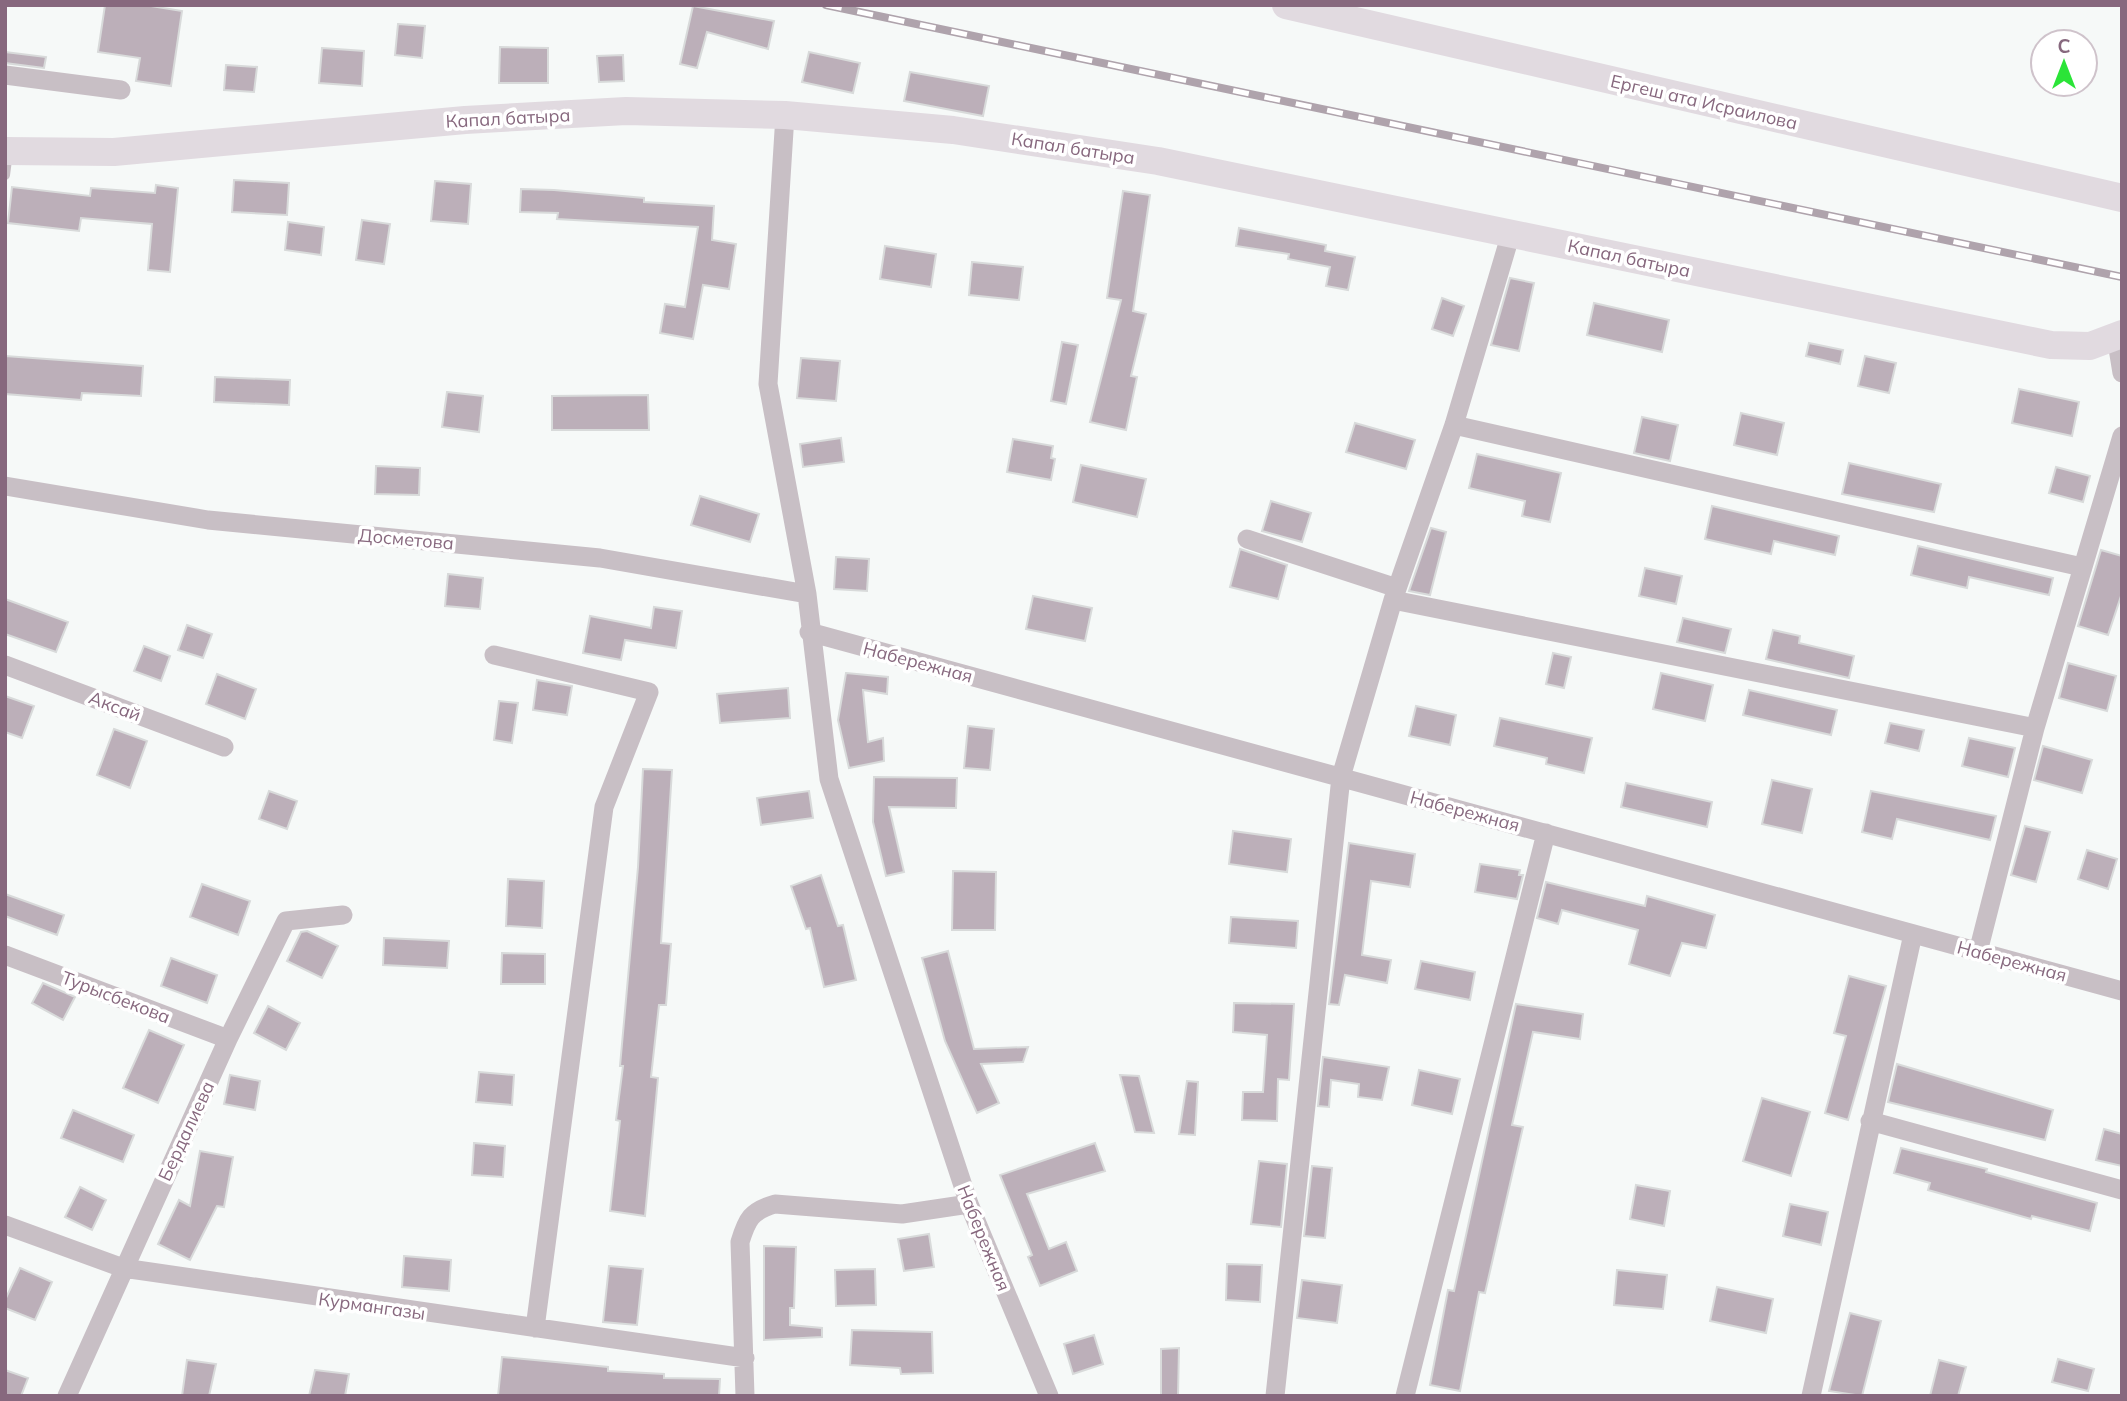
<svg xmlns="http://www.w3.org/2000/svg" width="2127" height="1401" font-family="Mulish,sans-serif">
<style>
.building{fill:#bcafb9;stroke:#d8dada;stroke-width:2}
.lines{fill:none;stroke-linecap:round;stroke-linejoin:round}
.service{stroke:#c8bfc5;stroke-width:10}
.minor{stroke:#c8bfc5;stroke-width:19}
.secondary{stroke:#e1dae0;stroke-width:28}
.rail-casing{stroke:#afa3ac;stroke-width:8}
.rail{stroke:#fff;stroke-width:5;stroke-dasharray:16;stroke-linecap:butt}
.labels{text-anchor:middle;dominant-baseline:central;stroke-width:7;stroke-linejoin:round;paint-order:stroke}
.street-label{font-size:18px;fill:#87687e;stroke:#fff}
</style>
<rect width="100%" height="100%" fill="#f6f9f8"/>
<path class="building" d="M105,5H145L182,11L171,86L136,81L140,58L98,52Z
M693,6L774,21L768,49L707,32L697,68L680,64Z
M398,24L425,26L422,58L395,55Z
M500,47L548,48V83H499Z
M322,48L364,51L362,86L319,83Z
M5,52L46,57L44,68L5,63Z
M809,52L860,63L853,93L802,82Z
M623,55L624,81L599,82L597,56Z
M226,65L257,67L254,92L224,90Z
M910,72L989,86L983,116L904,101Z
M234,180L289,183L287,215L232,212Z
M435,181L471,184L468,224L431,221Z
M156,185L178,188L170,272L148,270L152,224L81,218L79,231L8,223L12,187L90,196L91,188L155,193Z
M521,189L554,190L644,198V202L714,206L712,240L736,244L729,289L703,285L693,339L660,333L665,304L685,307L698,227L557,219L558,213L520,212Z
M1123,191L1150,195L1133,311L1146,314L1131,376L1137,377L1126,430L1090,422L1121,300L1107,298Z
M362,220L390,224L384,264L356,260Z
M288,222L324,227L321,255L285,250Z
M1239,228L1326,245L1325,251L1355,257L1348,290L1326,286L1330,267L1288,259L1289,254L1236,246Z
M885,246L936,254L931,287L880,279Z
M972,262L1023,267L1019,300L969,295Z
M1510,278L1534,283L1519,351L1491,345Z
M1442,298L1464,306L1453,336L1432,329Z
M1594,303L1669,320L1662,352L1587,335Z
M1062,342L1078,345L1066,404L1051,401Z
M1809,343L1843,350L1840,364L1806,356Z
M5,356L143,366L141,396L82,393L81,400L5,394Z
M1865,356L1896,363L1889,393L1858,386Z
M801,358L840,361L836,401L797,398Z
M215,377L290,380L289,405L214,402Z
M2019,389L2079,402L2072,436L2012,423Z
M447,392L483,396L479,432L442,427Z
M648,395L649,430H552V396Z
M1741,413L1784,423L1777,455L1734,445Z
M1642,417L1678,425L1670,461L1634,453Z
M1355,423L1415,440L1406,469L1346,452Z
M841,438L844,462L803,467L800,444Z
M1013,439L1053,446L1051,458L1055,459L1051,480L1007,472Z
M1477,454L1561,473L1550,522L1522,516L1525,501L1469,488Z
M1849,463L1941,484L1934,512L1842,494Z
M1081,465L1146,479L1137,517L1073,502Z
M376,466L420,468L419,495L375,494Z
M2056,467L2090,476L2083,502L2049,493Z
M700,496L759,514L750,542L691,525Z
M1271,501L1311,513L1302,542L1262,531Z
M1712,506L1839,536L1835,555L1774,541L1771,554L1705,539Z
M1431,528L1446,532L1430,595L1409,591Z
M1918,546L2053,578L2049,595L1969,577L1967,588L1911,575Z
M1240,549L1287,565L1278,599L1230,587Z
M2101,550L2122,556V593L2108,635L2078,626Z
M836,557L869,559L867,591L834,589Z
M1645,568L1682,576L1676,604L1639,596Z
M448,574L483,578L480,609L445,606Z
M1033,596L1092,608L1085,641L1026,629Z
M5,599L68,622L56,652L5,634Z
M654,607L682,611L676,648L625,640L621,660L583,653L590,616L651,628Z
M1683,618L1731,629L1725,653L1677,642Z
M187,625L212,634L203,658L178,650Z
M1773,630L1800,636L1799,643L1854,656L1849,678L1766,659Z
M144,646L170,656L161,681L134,671Z
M1553,653L1571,657L1564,688L1546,684Z
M2068,663L2116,676L2107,711L2059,698Z
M846,673L888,677L887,694L863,690L868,742L883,738L884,761L849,768L838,720Z
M1661,673L1713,685L1705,721L1653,709Z
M217,674L256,689L245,719L206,704Z
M537,680L572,686L567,715L533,710Z
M788,688L790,718L720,723L717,694Z
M1749,690L1837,710L1831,735L1743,715Z
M5,696L34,706L22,738L5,732Z
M499,701L518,703L512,743L494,740Z
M1416,706L1456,715L1450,745L1409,736Z
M1500,718L1592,738L1584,773L1546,764L1547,758L1494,746Z
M1890,723L1924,730L1919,751L1885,743Z
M968,726L994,729L990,770L964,768Z
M114,729L147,741L130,788L97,775Z
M1969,738L2015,748L2008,777L1962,766Z
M2043,746L2092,760L2082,793L2034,780Z
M643,769L672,770L661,943L671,944L666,1005H659L651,1077L658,1078L645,1216L610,1211L620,1121L616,1120L623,1066H620L638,867Z
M874,777L957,778L956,808L889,807L904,872L886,876L873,822Z
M1772,780L1812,789L1802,833L1762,824Z
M1626,783L1712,802L1707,827L1621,807Z
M269,791L297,801L287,829L259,819Z
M809,791L813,818L761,825L757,798Z
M1871,791L1996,816L1990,840L1897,819L1892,839L1862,832Z
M2025,826L2050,832L2036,882L2011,875Z
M1233,831L1291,839L1287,872L1229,864Z
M1349,843L1415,854L1410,887L1371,881L1362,955L1391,960L1387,983L1345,975L1339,1005L1329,1004Z
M2087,850L2117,859L2108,889L2078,879Z
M1480,864L1520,870L1519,875H1523L1517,899L1475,892Z
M953,871L996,872L995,930H952Z
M821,875L838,926L843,925L856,980L824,987L810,928L806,929L791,886Z
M508,879L544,881L542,928L506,926Z
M1546,882L1645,906L1647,896L1715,915L1706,948L1682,943L1670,976L1629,964L1638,930L1562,910L1558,924L1537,918Z
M202,884L250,901L238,935L190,917Z
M5,894L64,915L57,935L5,916Z
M1231,917L1298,921L1296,948L1229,943Z
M307,931L338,946L322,978L287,961L301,932Z
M384,938L449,941L447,968L383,965Z
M948,951L974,1049L1028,1047L1023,1062L981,1064L999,1103L977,1113L945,1041L922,958Z
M502,953L545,954V984H501Z
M171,958L217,975L207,1003L161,986Z
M1421,961L1475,972L1470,1000L1415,989Z
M1849,976L1886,986L1848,1120L1825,1113L1846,1036L1834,1033Z
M43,983L75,997L63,1020L32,1003Z
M1234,1003L1294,1004L1289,1080L1278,1079L1277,1121L1242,1120L1243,1092H1263L1267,1035L1233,1032Z
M1516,1004L1583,1014L1580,1039L1533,1032L1512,1125L1523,1127L1485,1293L1479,1292L1460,1391L1430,1385L1448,1290L1454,1291Z
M268,1006L300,1023L286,1050L254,1033Z
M149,1030L184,1045L158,1103L123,1088Z
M1323,1057L1389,1067L1382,1100L1358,1097L1359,1084L1331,1080L1329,1107L1318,1106Z
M1897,1064L2053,1110L2045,1140L1888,1102Z
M1419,1070L1460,1079L1452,1114L1412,1105Z
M479,1072L514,1075L512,1105L476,1102Z
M230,1075L260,1081L255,1110L224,1104Z
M1120,1075L1139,1076L1154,1133L1135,1132Z
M1187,1081L1198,1082L1195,1135L1179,1134Z
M1762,1098L1810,1112L1791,1176L1743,1161Z
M73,1110L134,1135L123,1162L61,1138Z
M2104,1129L2122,1134V1166L2096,1160Z
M474,1143L505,1146L503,1177L472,1175Z
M1095,1143L1105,1171L1027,1194L1049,1249L1066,1242L1077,1271L1040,1286L1028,1257L1032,1255L1000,1175Z
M1901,1148L1987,1169L1986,1172L2097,1203L2090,1231L2032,1216L2031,1219L1928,1190L1930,1183L1894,1173Z
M200,1151L233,1157L224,1207L217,1206L190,1260L158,1244L179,1200L190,1206Z
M1259,1161L1287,1164L1281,1227L1251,1224Z
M1312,1166L1332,1168L1325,1238L1304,1236Z
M1636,1185L1670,1191L1664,1226L1630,1219Z
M80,1187L106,1200L92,1230L65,1217Z
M1790,1204L1828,1212L1821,1245L1783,1236Z
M929,1234L934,1267L904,1271L898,1239Z
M764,1246L796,1247L794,1308H790V1325L822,1328V1337L764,1340Z
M404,1256L451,1260L449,1291L402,1287Z
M1227,1264L1262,1265L1260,1302L1226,1300Z
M609,1266L643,1269L637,1325L603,1322Z
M20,1268L52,1282L35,1320L5,1308V1300Z
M875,1269L876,1305L836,1306L835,1270Z
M1617,1270L1667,1275L1663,1309L1614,1305Z
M1302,1280L1342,1285L1337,1323L1297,1318Z
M1717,1287L1773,1299L1766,1333L1710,1321Z
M1850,1313L1881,1321L1862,1396L1829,1391Z
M852,1330L932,1332L933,1373L901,1374L900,1368L850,1365Z
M1094,1335L1103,1364L1073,1374L1064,1344Z
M1179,1348L1178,1396H1161V1349Z
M502,1357L608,1367V1371L664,1374V1378L720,1379L719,1396H498Z
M2058,1359L2094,1369L2088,1391L2052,1382Z
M187,1360L216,1364L209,1396H182Z
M1939,1360L1966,1367L1958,1396H1930Z
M5,1370L28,1378L21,1396H5Z
M315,1370L349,1374L345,1396H309Z"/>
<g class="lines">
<path class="service" d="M5,175L8,152"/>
<path class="minor" d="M5,75L121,90
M785,115L768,384L807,594L829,779L969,1204L1049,1396
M2116,336L2122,373
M1454,425L2082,567
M5,486L208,520L600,558L807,594
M1247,539L1397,588
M1393,600L2035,728
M809,632L2122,991
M494,655L649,692L604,807L535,1328
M5,665L224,747
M1978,952L2035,728L2122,436
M5,955L228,1039
M1870,1121L2122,1190
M5,1225L123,1268L745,1358
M67,1396L228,1039L286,921L343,915
M745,1396L740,1242C747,1219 751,1211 775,1204L902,1214L969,1204
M1275,1396L1341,777L1393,600L1454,425L1511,233
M1405,1396L1546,833
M1811,1396L1913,934"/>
<path class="secondary" d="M1286,5L2122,198
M5,151L114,152L465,120L626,111L785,115L953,130L1158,161L2051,345L2090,346L2122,334"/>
<defs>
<path id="rail" d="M826,5L2122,277"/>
</defs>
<use href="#rail" class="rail-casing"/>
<use href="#rail" class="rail"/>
</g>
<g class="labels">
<g class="street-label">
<text transform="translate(1704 102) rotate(13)">Ергеш ата Исраилова</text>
<text transform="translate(508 118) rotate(-3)">Капал батыра</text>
<text transform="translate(1073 148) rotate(9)">Капал батыра</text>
<text transform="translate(1629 258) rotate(12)">Капал батыра</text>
<text transform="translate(406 539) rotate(5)">Досметова</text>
<text transform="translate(918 662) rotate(15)">Набережная</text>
<text transform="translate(115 706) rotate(21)">Аксай</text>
<text transform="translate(1465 811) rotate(15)">Набережная</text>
<text transform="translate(2012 961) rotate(15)">Набережная</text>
<text transform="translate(116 997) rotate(21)">Турысбекова</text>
<text transform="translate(186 1131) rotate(-65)">Бердалиева</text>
<text transform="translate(984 1238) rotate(68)">Набережная</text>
<text transform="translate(372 1306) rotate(8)">Курмангазы</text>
</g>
</g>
<rect width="2127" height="1401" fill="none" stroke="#87687e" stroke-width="14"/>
<g transform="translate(2064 63)"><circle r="33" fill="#ffffff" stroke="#cfc3cb" stroke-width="2"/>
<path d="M0-5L12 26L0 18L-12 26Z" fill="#2be438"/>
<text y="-10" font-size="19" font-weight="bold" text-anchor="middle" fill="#87687e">С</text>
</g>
</svg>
